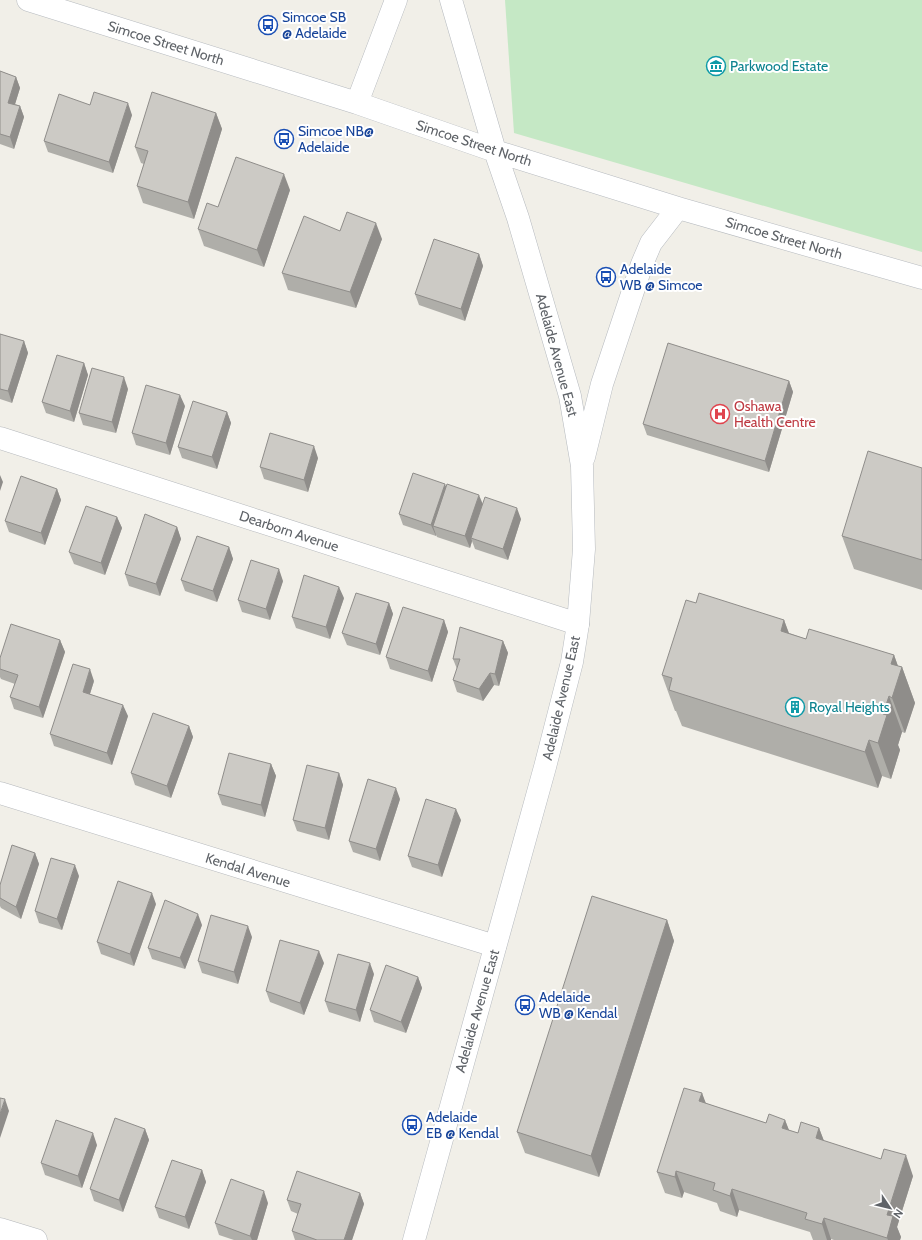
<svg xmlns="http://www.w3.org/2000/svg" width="922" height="1240" font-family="Cabin,sans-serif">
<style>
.green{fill:#c5e8c5}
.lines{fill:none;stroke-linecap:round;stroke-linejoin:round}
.minor-casing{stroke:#b5b8bc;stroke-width:23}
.tertiary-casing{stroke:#b5b8bc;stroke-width:23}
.secondary-casing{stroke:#b6babf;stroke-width:23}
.minor{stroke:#fff;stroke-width:22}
.tertiary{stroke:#fff;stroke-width:22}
.secondary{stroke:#fff;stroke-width:22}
.wall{fill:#afaea9}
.shaded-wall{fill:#8f8d8a}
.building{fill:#cccac5;stroke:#8f8d8a}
.labels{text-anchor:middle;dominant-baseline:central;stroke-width:4;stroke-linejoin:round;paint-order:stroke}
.transit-label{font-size:14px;fill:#164399;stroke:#fff;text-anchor:start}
.street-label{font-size:14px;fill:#5f6368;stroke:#fff}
.culture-label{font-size:14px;fill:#0d838f;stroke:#fff;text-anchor:start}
.health-label{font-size:14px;fill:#be3a42;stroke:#fff;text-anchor:start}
</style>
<rect width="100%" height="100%" fill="#f1efe8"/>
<path class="green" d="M505,0H922V252L514,133Z"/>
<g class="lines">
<defs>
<path id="minor" d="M0,438L578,624
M0,793L495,946"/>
<path id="tertiary" d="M0,1229L36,1240"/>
<path id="secondary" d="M28,0L357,103L495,151L678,208L922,278
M357,103L396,0
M584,457L602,384L642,264L651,243L678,208
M414,1240L545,767L572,662L578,624L584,549L582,466L570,396L518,218L495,151L451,0"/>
</defs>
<use href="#minor" class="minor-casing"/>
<use href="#tertiary" class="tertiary-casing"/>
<use href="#secondary" class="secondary-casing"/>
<use href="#minor" class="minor"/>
<use href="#tertiary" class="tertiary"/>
<use href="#secondary" class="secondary"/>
</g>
<path class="wall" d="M0,71L16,77L20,88L15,104L20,106L24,117L14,149L0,144Z
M90,105L132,115L113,173L48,152L44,141Z
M216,113L222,129L194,219L143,203L137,186L144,164L141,163L135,147Z
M290,190L264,267L204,246L198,229L218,207Z
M340,231L382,239L356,308L288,290L282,273Z
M479,254L483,266L465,321L419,305L415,294Z
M0,334L24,341L28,353L12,403L0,399Z
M84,363L88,375L74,422L46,413L42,402Z
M789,381L793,392L769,472L647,435L643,424Z
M128,389L116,433L83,425L79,413Z
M185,406L170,455L136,445L132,433Z
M227,412L231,423L217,469L182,458L178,447Z
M318,458L308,492L264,479L260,467Z
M922,468V590L854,569L842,536Z
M446,486L482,504L521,519L508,560L475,549L472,541L470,548L437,537L436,535V536L403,525L399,514Z
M57,489L61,500L45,545L9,532L5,521Z
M117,517L122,528L105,575L74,564L69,552Z
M177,527L181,539L160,596L129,586L125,574Z
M229,547L233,559L217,602L185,591L181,580Z
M283,581L270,620L242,612L238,600Z
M344,598L330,639L296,628L292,617Z
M389,603L393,614L380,655L347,645L342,633Z
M696,603L784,620L789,633L806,639L894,655L898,666L902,667L915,703L905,733L902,732L898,745L900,750L891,779L882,776L878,788L682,726L676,711H675L662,675Z
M444,620L448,632L432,682L390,669L386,657Z
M60,640L65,652L43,718L14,709L10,697L15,684L1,679L0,677V658Z
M503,641L508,653L499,686L494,685L483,701L457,692L453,680L457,669L453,659Z
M94,681L90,694L128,716L112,765L54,746L50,734Z
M189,726L193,737L171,798L135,785L131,773Z
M271,764L276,776L265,817L222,805L218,794Z
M339,773L343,785L329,840L297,831L293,820Z
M400,799L380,861L353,852L349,841Z
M461,820L442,877L412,867L408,856Z
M35,853L39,864L21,919L1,908L0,906V885Z
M79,876L62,930L39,923L35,911Z
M156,904L134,966L101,954L97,942Z
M667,920L674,941L599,1177L525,1153L517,1132Z
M202,925L185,969L152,959L148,948Z
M252,937L238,984L202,973L198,961Z
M324,963L304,1015L270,1002L266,991Z
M374,974L360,1022L329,1012L325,1001Z
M418,977L422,988L406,1033L374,1022L370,1010Z
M702,1093L705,1103L766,1123L785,1120L789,1130L798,1133L819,1128L824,1141L913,1176L897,1227L901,1237L900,1240H834L831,1239V1240H813L810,1232L739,1210L737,1217L720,1211L717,1203L684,1192L682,1198L665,1193L657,1172Z
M145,1129L149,1140L123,1212L94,1201L90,1189Z
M97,1145L82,1188L45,1175L41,1163Z
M202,1170L206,1182L189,1229L159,1218L155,1207Z
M360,1193L364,1204L352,1240H295L292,1231L298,1214L291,1211L287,1200Z
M268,1203L257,1240H234L219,1235L215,1223Z"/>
<path class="shaded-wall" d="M16,77L20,88L12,114L8,103Z
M128,103L132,115L113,173L109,162Z
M20,106L24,117L14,149L10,137Z
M216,113L222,129L194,219L188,202Z
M284,174L290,190L264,267L257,250Z
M376,223L382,239L356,308L350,292Z
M479,254L483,266L465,321L461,309Z
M24,341L28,353L12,403L8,391Z
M84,363L88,375L74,422L70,411Z
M124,377L128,389L116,433L112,422Z
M789,381L793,392L769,472L765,461Z
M180,395L185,406L170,455L166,443Z
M227,412L231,423L217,469L212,457Z
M314,446L318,458L308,492L304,480Z
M0,475L3,482L0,491Z
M445,484L449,495L433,526L436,535V536L431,525Z
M57,489L61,500L45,545L41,533Z
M479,495L484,507L471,538L472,541L470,548L465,536Z
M517,508L521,519L508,560L503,549Z
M117,517L122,528L105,575L101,563Z
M177,527L181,539L160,596L156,584Z
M229,547L233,559L217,602L213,591Z
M279,569L283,581L270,620L266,609Z
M339,587L344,598L330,639L326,627Z
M389,603L393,614L380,655L376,644Z
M444,620L448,632L432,682L428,671Z
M784,620L797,656L781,631Z
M60,640L65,652L43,718L39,707Z
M503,641L508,653L499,686L495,674Z
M894,655L900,672L902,667L915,703L905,733L892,698L891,664Z
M90,669L94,681L87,703L83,692Z
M490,673L494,685L483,701L479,689Z
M889,696L902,732L898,745L900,750L891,779L878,743L883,714Z
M123,705L128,716L112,765L107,753Z
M189,726L193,737L171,798L167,786Z
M869,740L882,776L878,788L865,752Z
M271,764L276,776L265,817L261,805Z
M339,773L343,785L329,840L325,828Z
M396,788L400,799L380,861L376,849Z
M456,809L461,820L442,877L438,865Z
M35,853L39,864L21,919L16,907Z
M75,865L79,876L62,930L57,919Z
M152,893L156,904L134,966L130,954Z
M198,914L202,925L185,969L180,958Z
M667,920L674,941L599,1177L591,1156Z
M248,926L252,937L238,984L234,972Z
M319,951L324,963L304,1015L300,1003Z
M370,963L374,974L360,1022L356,1010Z
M418,977L422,988L406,1033L401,1022Z
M702,1093L710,1114L699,1101Z
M5,1099L9,1111L0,1138V1114Z
M785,1120L793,1141L782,1128Z
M819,1128L827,1149L816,1138Z
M145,1129L149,1140L123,1212L119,1200Z
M93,1133L97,1145L82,1188L78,1176Z
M906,1155L913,1176L897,1227L901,1237L900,1240H888L887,1238V1215Z
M202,1170L206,1182L189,1229L185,1217Z
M676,1171L684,1192L682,1198L675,1177Z
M732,1189L739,1210L737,1217L730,1196Z
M264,1191L268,1203L257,1240H252L250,1236Z
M360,1193L364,1204L352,1240H344Z
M824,1218L831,1239V1240H827L822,1224Z"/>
<path class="building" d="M0,71L16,77L8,103L20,106L10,137L0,134Z
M94,92L128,103L109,162L44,141L59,94L90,105Z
M152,92L216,113L188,202L137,186L148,151L135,147Z
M236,157L284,174L257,250L198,229L207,203L218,207Z
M347,212L376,223L350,292L282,273L304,216L340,231Z
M434,239L479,254L461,309L415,294Z
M0,334L24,341L8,391L0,389Z
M668,343L789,381L765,461L643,424Z
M57,355L84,363L70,411L42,402Z
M92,368L124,377L112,422L79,413Z
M146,385L180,395L166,443L132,433Z
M193,401L227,412L212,457L178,447Z
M270,433L314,446L304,480L260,467Z
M868,451L922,468V560L842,536Z
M413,473L445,484L431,525L399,514Z
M21,476L57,489L41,533L5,521Z
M447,484L479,495L465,536L433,526Z
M485,497L517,508L503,549L471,538Z
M86,506L117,517L101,563L69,552Z
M145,514L177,527L156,584L125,574Z
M197,536L229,547L213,591L181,580Z
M251,560L279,569L266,609L238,600Z
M304,575L339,587L326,627L292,617Z
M356,593L389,603L376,644L342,633Z
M699,593L784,620L781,631L806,639L809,629L894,655L891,664L902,667L892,698L889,696L883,714L887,715L878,743L869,740L865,752L669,690L672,678L662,675L686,600L696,603Z
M403,607L444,620L428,671L386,657Z
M11,624L60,640L39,707L10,697L18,675L0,669V658Z
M460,627L503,641L495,674L490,673L479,689L453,680L460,659H453Z
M73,664L90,669L83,692L123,705L107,753L50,734Z
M153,713L189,726L167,786L131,773Z
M229,753L271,764L261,805L218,794Z
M307,765L339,773L325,828L293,820Z
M368,779L396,788L376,849L349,841Z
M426,799L456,809L438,865L408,856Z
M12,845L35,853L16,907L0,898V885Z
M51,858L75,865L57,919L35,911Z
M118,881L152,893L130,954L97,942Z
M592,896L667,920L591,1156L517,1132Z
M165,900L198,914L180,958L148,948Z
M211,915L248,926L234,972L198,961Z
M280,940L319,951L300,1003L266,991Z
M338,954L370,963L356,1010L325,1001Z
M386,965L418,977L401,1022L370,1010Z
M684,1088L702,1093L699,1101L766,1123L769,1114L785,1120L782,1128L798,1133L801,1122L819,1128L816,1138L881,1159L884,1149L906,1155L887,1215L893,1216L887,1238L824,1218L822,1224L805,1219L807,1213L732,1189L730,1196L713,1190L715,1183L676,1171L675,1177L657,1172Z
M0,1098L5,1099L0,1114Z
M115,1118L145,1129L119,1200L90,1189Z
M56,1120L93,1133L78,1176L41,1163Z
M172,1160L202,1170L185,1217L155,1207Z
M297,1171L360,1193L344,1240H317L292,1231L301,1204L287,1200Z
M231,1179L264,1191L250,1236L215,1223Z"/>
<defs>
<symbol id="bus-ring" viewBox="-11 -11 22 22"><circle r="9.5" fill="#fff" stroke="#1a4fb4" stroke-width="1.5"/><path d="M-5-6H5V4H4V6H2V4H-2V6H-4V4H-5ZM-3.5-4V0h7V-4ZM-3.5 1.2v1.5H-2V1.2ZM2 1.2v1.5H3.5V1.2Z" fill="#1a4fb4"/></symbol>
<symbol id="museum-ring" viewBox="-11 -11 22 22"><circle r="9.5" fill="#fff" stroke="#0f9aa8" stroke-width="1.5"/><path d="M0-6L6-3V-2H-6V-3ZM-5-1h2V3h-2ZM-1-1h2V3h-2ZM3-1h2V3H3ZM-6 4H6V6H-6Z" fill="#0f9aa8"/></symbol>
<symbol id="hospital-ring" viewBox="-11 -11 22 22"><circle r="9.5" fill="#fff" stroke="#e0444e" stroke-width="1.5"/><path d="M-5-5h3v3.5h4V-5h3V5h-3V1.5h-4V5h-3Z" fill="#e0444e"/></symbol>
<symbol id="building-ring" viewBox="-11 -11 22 22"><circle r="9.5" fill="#fff" stroke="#0f9aa8" stroke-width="1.5"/><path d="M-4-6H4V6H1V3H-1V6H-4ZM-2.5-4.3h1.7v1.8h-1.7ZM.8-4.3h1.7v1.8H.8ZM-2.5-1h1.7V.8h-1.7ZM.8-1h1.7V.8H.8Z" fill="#0f9aa8"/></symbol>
</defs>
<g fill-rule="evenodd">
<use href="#bus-ring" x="257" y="14" width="22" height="22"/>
<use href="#museum-ring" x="705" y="55" width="22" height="22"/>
<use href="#bus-ring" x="273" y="128" width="22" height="22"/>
<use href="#bus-ring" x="595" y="266" width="22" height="22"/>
<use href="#hospital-ring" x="709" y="403" width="22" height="22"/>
<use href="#building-ring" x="784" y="696" width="22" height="22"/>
<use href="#bus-ring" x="514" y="994" width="22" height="22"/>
<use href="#bus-ring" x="401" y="1114" width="22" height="22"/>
</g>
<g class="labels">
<g class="transit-label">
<text x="282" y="17">Simcoe SB<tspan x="282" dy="16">@ Adelaide</tspan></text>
<text x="298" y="131">Simcoe NB@<tspan x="298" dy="16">Adelaide</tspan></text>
<text x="620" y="269">Adelaide<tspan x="620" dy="16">WB @ Simcoe</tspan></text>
<text x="539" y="997">Adelaide<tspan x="539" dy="16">WB @ Kendal</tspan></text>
<text x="426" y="1117">Adelaide<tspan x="426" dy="16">EB @ Kendal</tspan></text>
</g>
<g class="street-label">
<text transform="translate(166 43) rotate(17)">Simcoe Street North</text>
<text transform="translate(474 143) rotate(18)">Simcoe Street North</text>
<text transform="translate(784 238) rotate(16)">Simcoe Street North</text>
<text transform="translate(557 355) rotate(75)">Adelaide Avenue East</text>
<text transform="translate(289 531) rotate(18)">Dearborn Avenue</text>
<text transform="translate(561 698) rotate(-77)">Adelaide Avenue East</text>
<text transform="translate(248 870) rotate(17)">Kendal Avenue</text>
<text transform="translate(477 1011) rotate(-74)">Adelaide Avenue East</text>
</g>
<g class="culture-label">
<text x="730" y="66">Parkwood Estate</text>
<text x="809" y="707">Royal Heights</text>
</g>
<g class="health-label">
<text x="734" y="406">Oshawa<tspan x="734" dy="16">Health Centre</tspan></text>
</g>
</g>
<g transform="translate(890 1208) rotate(125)" stroke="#ffffff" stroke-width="3" paint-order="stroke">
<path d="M0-3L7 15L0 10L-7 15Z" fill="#5f6368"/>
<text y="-6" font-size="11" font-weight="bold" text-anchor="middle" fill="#5f6368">N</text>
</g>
</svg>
